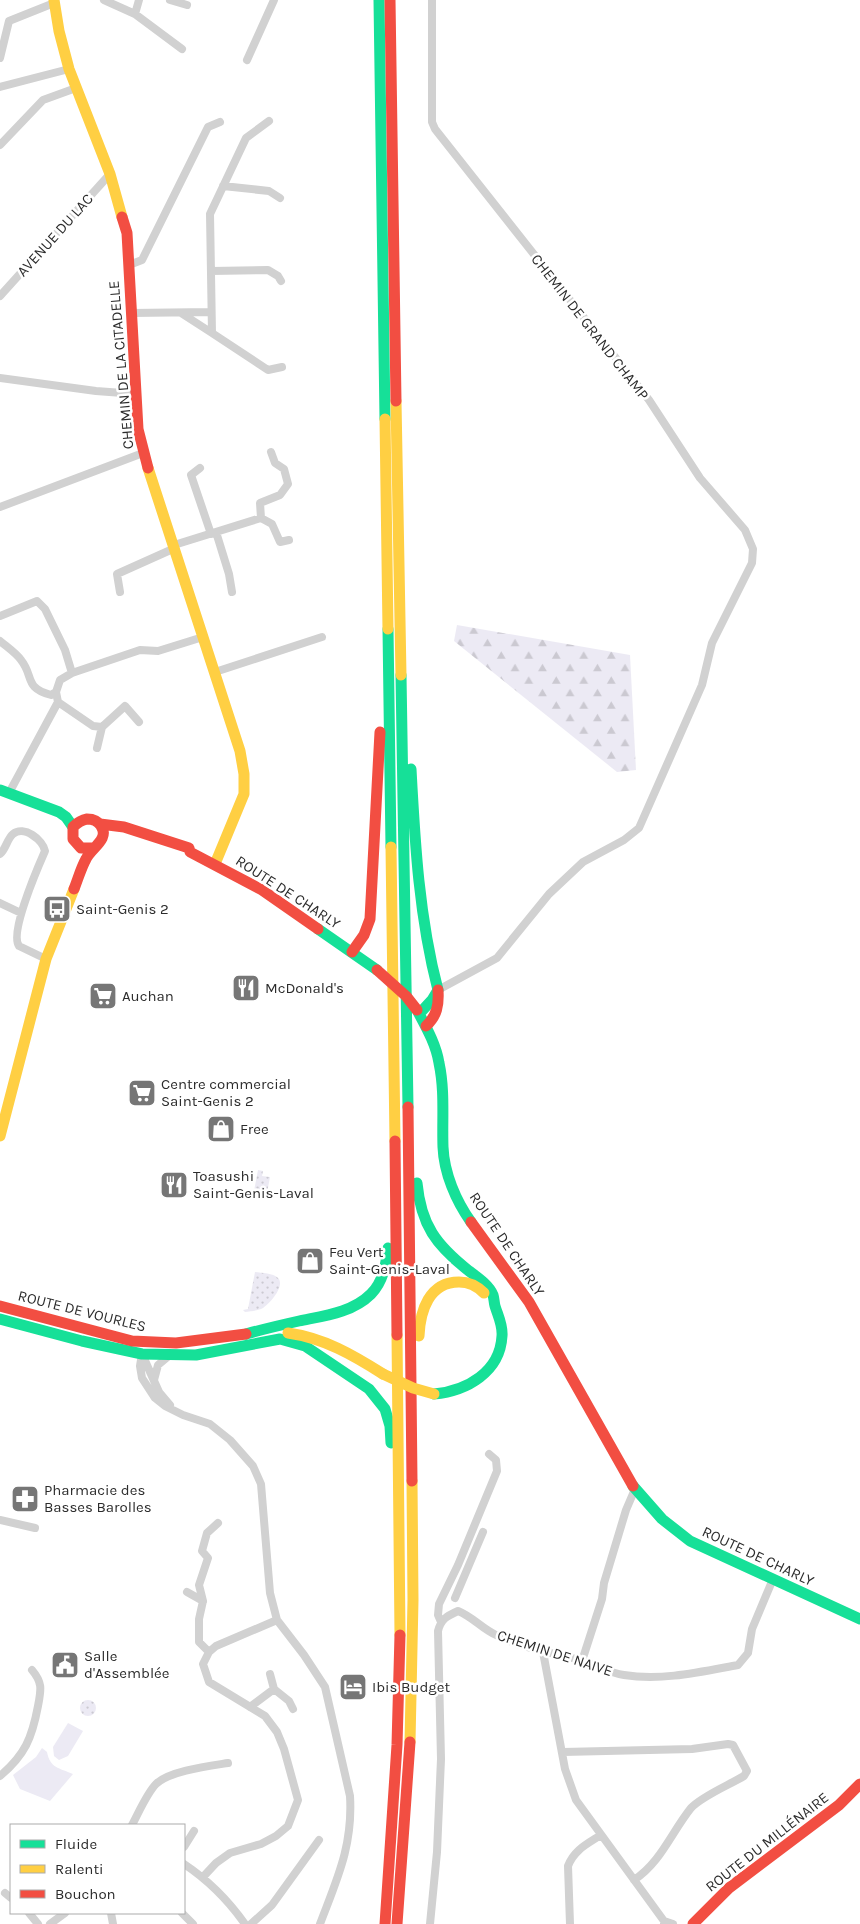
<svg xmlns="http://www.w3.org/2000/svg" width="860" height="1924" font-family="Karla,sans-serif">
<style>
.grass{fill:url(#grass-dots)}
.forest{fill:url(#forest-firs)}
.garden{fill:#eceaf4}
.lines{fill:none;stroke-linecap:round;stroke-linejoin:round}
.street{stroke:#d1d1d1;stroke-width:8}
.fast{stroke:#16e098;stroke-width:11}
.slow{stroke:#ffcf43;stroke-width:11}
.jam{stroke:#f24e42;stroke-width:11}
.slow-bridge{stroke:#ffcf43;stroke-width:11}
.jam-bridge{stroke:#f24e42;stroke-width:11}
.labels{text-anchor:middle;dominant-baseline:central;stroke-width:5;stroke-linejoin:round;paint-order:stroke}
.street-label{font-size:15px;fill:#2c2c2c;stroke:#fff}
.poi-label{font-size:15px;fill:#2c2c2c;stroke:#fff;text-anchor:start}
</style>
<defs>
<pattern id="grass-dots" width="8" height="8" patternUnits="userSpaceOnUse" patternTransform="scale(1.25)"><rect width="8" height="8" fill="#eceaf4"/><path d="M2 2h.1M6 6h.1" fill="none" stroke="#cbc9d1" stroke-width="1.8" stroke-linecap="round"/></pattern>
<pattern id="forest-firs" width="22" height="20" patternUnits="userSpaceOnUse" patternTransform="scale(1.25)"><rect width="22" height="20" fill="#eceaf4"/><path d="M5 1l3.5 6h-7zM16 11l3.5 6h-7z" fill="#cbc9d1"/></pattern>
</defs>
<rect width="100%" height="100%" fill="#fff"/>
<path class="grass" d="M258,1170L263,1171L262,1176L270,1177L266,1198L258,1197L259,1192L254,1191Z
M255,1272C262,1273 273,1273 278,1278C286,1286 268,1306 261,1309C256,1311 250,1311 245,1312L243,1310L248,1309Z
M80 1708a8 8 0 1 1 16 0a8 8 0 1 1-16 0Z"/>
<path class="forest" d="M457,625L630,655L636,770L617,772L454,641Z"/>
<path class="garden" d="M68,1723L83,1731L68,1756L59,1760L54,1756L53,1747Z
M42,1748L47,1752C50,1768 59,1768 73,1774L50,1801L20,1789L13,1775L36,1757Z"/>
<g class="lines">
<path class="street" d="M104,0L135,14L182,49
M170,0L187,5
M432,0V122L435,129L649,400L700,478L745,530L753,549L752,563L712,643L702,685L639,828L624,840L583,862L549,894L497,958L438,990
M135,14L139,0
M0,58L9,21L54,3
M247,60L274,0
M0,87L69,69
M269,121L246,138L210,214L212,333L268,370L282,367
M0,145L43,100L76,88
M223,186L269,191L280,198
M129,265L142,260L208,127L220,122
M211,271L268,270L278,276L281,281
M0,296L110,174
M131,313L211,312
M181,313L212,333
M0,378L96,391L136,394
M200,468L191,475L211,534
M0,507L143,453
M261,518L260,503L280,495L288,484L284,469L275,463L271,452
M216,532L229,574L232,592
M174,545L261,518L272,524L280,542L289,540
M120,592L117,574L175,548
M0,616L37,601L45,609L65,650L72,673
M0,641C7,647 16,653 21,660C34,676 24,688 51,695L56,692
M215,672L322,637
M58,702L93,726L102,727
M97,748L102,727L125,706L139,722
M9,793L58,702L56,692L60,680L72,673L140,650L158,651L203,637
M0,854C6,849 7,839 13,834C24,825 43,840 45,851C38,867 9,933 19,946L46,959
M0,903L21,913
M142,1354L140,1366L142,1378L155,1398L165,1406L183,1415L210,1424L230,1440L253,1466L261,1484L270,1593L277,1620L304,1655L325,1687L350,1796C353,1846 337,1879 320,1924
M142,1354L159,1392L170,1405
M154,1380L158,1365L170,1355
M0,1520L35,1528
M187,1592L203,1601L199,1619V1642L209,1652
M455,1598L483,1532
M203,1601L199,1585L208,1558L202,1551L207,1533L218,1523
M441,1622L438,1615L439,1604L458,1565L497,1471L496,1460L489,1454
M543,1652L565,1769L576,1800L664,1921V1924
M582,1661L602,1599L604,1583L626,1510L635,1489
M274,1689L289,1701L293,1709
M250,1707L274,1689L270,1674
M563,1752L692,1749L728,1744L733,1745L747,1771L744,1776C729,1785 702,1796 691,1808C671,1833 661,1862 634,1880
M0,1776C25,1755 32,1738 38,1706C41,1690 43,1683 32,1670
M132,1825C138,1814 147,1793 156,1784C169,1771 209,1766 228,1763
M184,1847L194,1831
M184,1864C208,1880 228,1900 245,1924
M203,1877L216,1863L230,1853L261,1844L276,1836L288,1826L298,1800L284,1749L277,1732L265,1716L209,1682L203,1664L209,1652L216,1646L277,1620
M5,1893L11,1898
M29,1913L38,1924
M111,1913L113,1924
M182,1913L193,1924
M664,1921L673,1924
M50,1924L65,1913
M251,1924L272,1905L319,1840
M430,1924L437,1852L441,1759L438,1631C441,1619 447,1616 458,1611C473,1617 481,1628 496,1635C522,1648 552,1653 580,1660C595,1664 609,1673 624,1675C662,1681 700,1672 738,1665L748,1653L752,1629L773,1579
M570,1924L568,1866C574,1850 587,1844 601,1835"/>
<path class="fast" d="M379,0L385,419
M388,629L391,847
M401,675L408,1107
M411,769C415,844 419,917 438,990
M0,790L59,812L66,817L73,827
M318,929L377,970
M417,1010C426,1027 436,1044 439,1063C445,1091 442,1119 443,1147C444,1173 456,1201 471,1222
M419,1014L432,1000L438,990
M417,1183C421,1225 436,1245 469,1271C477,1277 489,1285 493,1295C494,1298 494,1302 495,1306C498,1316 503,1325 502,1336C500,1372 467,1391 434,1394
M0,1319L82,1341L142,1354L196,1355L280,1339
M246,1334C264,1329 281,1325 299,1321C323,1316 352,1313 371,1294C383,1282 386,1265 388,1248
M280,1339L305,1346L369,1389L385,1409L390,1426L391,1443
M633,1486L662,1519L690,1541L860,1619"/>
<path class="slow" d="M54,0L59,31L69,69L110,174L122,217
M396,401L401,675
M385,419L388,629
M148,468L240,751L244,774V794L215,864
M391,847L395,1141
M0,1136L46,959L74,889
M288,1333C324,1338 353,1355 383,1374
M397,1335L400,1635
M419,1336C420,1311 429,1282 459,1282C469,1282 477,1286 484,1293
M410,1742L413,1600L412,1481"/>
<path class="jam" d="M390,0L396,401
M122,217L127,233L138,429L148,468
M100,824L124,827L189,848L190,852L262,890L318,929
M74,889C78,879 81,868 86,859C91,848 110,839 101,826C98,821 92,819 87,819C81,820 77,823 73,827V839L81,848H93
M352,952L364,935L370,919L380,732
M426,1026C437,1016 439,1005 438,990
M408,1107L412,1481
M395,1141L397,1335
M471,1222L529,1302L633,1486
M0,1306L132,1341L176,1343L246,1334
M385,1924L397,1745L400,1635
M397,1924L410,1742
M693,1924L729,1888L839,1805L860,1784"/>
<path class="slow-bridge" d="M383,1374L413,1388L434,1394"/>
<path class="jam-bridge" d="M377,970L406,996L417,1010"/>
</g>
<defs>
<symbol id="bus-square" viewBox="-11 -11 22 22"><rect x="-9" y="-9" width="18" height="18" rx="4" fill="#767676" stroke="#fff"/><path d="M-5-6H5V4H4V6H2V4H-2V6H-4V4H-5ZM-3.5-4V0h7V-4ZM-3.5 1.2v1.5H-2V1.2ZM2 1.2v1.5H3.5V1.2Z" fill="#fff"/></symbol>
<symbol id="restaurant-square" viewBox="-11 -11 22 22"><rect x="-9" y="-9" width="18" height="18" rx="4" fill="#767676" stroke="#fff"/><path d="M-5-6h1v4h1v-4h1v4h1v-4h1v5L-1.5 .5V6h-2V.5L-5-1ZM5-6V6H3V1.5H1.5Q1.5-4 5-6Z" fill="#fff"/></symbol>
<symbol id="supermarket-square" viewBox="-11 -11 22 22"><rect x="-9" y="-9" width="18" height="18" rx="4" fill="#767676" stroke="#fff"/><path d="M-6-5.5h2.5l.6 2H6L4.5 2H-2.5L-4.4-4H-6ZM-1.5 3.2a1.3 1.3 0 1 0 .1 0ZM3 3.2a1.3 1.3 0 1 0 .1 0Z" fill="#fff"/></symbol>
<symbol id="shop-square" viewBox="-11 -11 22 22"><rect x="-9" y="-9" width="18" height="18" rx="4" fill="#767676" stroke="#fff"/><path d="M-5-2.5h2.3a2.7 3.5 0 0 1 5.4 0H5L5.5 6h-11ZM-1.5-2.5h3a1.5 2.3 0 0 0-3 0Z" fill="#fff"/></symbol>
<symbol id="pharmacy-square" viewBox="-11 -11 22 22"><rect x="-9" y="-9" width="18" height="18" rx="4" fill="#767676" stroke="#fff"/><path d="M-2-6h4v4h4v4h-4v4h-4v-4h-4v-4h4Z" fill="#fff"/></symbol>
<symbol id="civic-square" viewBox="-11 -11 22 22"><rect x="-9" y="-9" width="18" height="18" rx="4" fill="#767676" stroke="#fff"/><path d="M-.6-6.5H3V-4.5H.6V-3L4-1V1h2V6H-6V1h2V-1L-.6-3ZM-1.2 2.5V6h2.4V2.5Z" fill="#fff"/></symbol>
<symbol id="hotel-square" viewBox="-11 -11 22 22"><rect x="-9" y="-9" width="18" height="18" rx="4" fill="#767676" stroke="#fff"/><path d="M-6-4.5h1.5V1H6V5H4.5V3h-9V5H-6ZM-4 0a1.8 1.8 0 1 1 3.6 0ZM.5 0V-2.5h3Q6-2.5 6 0Z" fill="#fff"/></symbol>
</defs>
<g fill-rule="evenodd">
<use href="#bus-square" x="41" y="893" width="32" height="32"/>
<use href="#restaurant-square" x="230" y="972" width="32" height="32"/>
<use href="#supermarket-square" x="87" y="980" width="32" height="32"/>
<use href="#supermarket-square" x="126" y="1077" width="32" height="32"/>
<use href="#shop-square" x="205" y="1113" width="32" height="32"/>
<use href="#restaurant-square" x="158" y="1169" width="32" height="32"/>
<use href="#shop-square" x="294" y="1245" width="32" height="32"/>
<use href="#pharmacy-square" x="9" y="1483" width="32" height="32"/>
<use href="#civic-square" x="49" y="1649" width="32" height="32"/>
<use href="#hotel-square" x="337" y="1671" width="32" height="32"/>
</g>
<g class="labels">
<g class="street-label">
<text transform="translate(55 235) rotate(-48)">AVENUE DU LAC</text>
<text transform="translate(590 327) rotate(52)">CHEMIN DE GRAND CHAMP</text>
<text transform="translate(121 365) rotate(-95)">CHEMIN DE LA CITADELLE</text>
<text transform="translate(288 892) rotate(33)">ROUTE DE CHARLY</text>
<text transform="translate(507 1244) rotate(56)">ROUTE DE CHARLY</text>
<text transform="translate(82 1311) rotate(14)">ROUTE DE VOURLES</text>
<text transform="translate(758 1556) rotate(25)">ROUTE DE CHARLY</text>
<text transform="translate(555 1653) rotate(18)">CHEMIN DE NAIVE</text>
<text transform="translate(767 1842) rotate(-38)">ROUTE DU MILLÉNAIRE</text>
</g>
<g class="poi-label">
<text x="76" y="909">Saint-Genis 2</text>
<text x="265" y="988">McDonald's</text>
<text x="122" y="996">Auchan</text>
<text x="161" y="1084">Centre commercial<tspan x="161" dy="17">Saint-Genis 2</tspan></text>
<text x="240" y="1129">Free</text>
<text x="193" y="1176">Toasushi<tspan x="193" dy="17">Saint-Genis-Laval</tspan></text>
<text x="329" y="1252">Feu Vert<tspan x="329" dy="17">Saint-Genis-Laval</tspan></text>
<text x="44" y="1490">Pharmacie des<tspan x="44" dy="17">Basses Barolles</tspan></text>
<text x="84" y="1656">Salle<tspan x="84" dy="17">d'Assemblée</tspan></text>
<text x="372" y="1687">Ibis Budget</text>
</g>
</g>
<rect x="10" y="1824" width="175" height="90" fill="#ffffff" stroke="#ababab"/>
<rect x="20" y="1840" width="25" height="8" fill="#16e098" stroke="#ababab"/>
<text x="55" y="1849" font-size="15" fill="#2c2c2c">Fluide</text>
<rect x="20" y="1865" width="25" height="8" fill="#ffcf43" stroke="#ababab"/>
<text x="55" y="1874" font-size="15" fill="#2c2c2c">Ralenti</text>
<rect x="20" y="1890" width="25" height="8" fill="#f24e42" stroke="#ababab"/>
<text x="55" y="1899" font-size="15" fill="#2c2c2c">Bouchon</text>
</svg>
